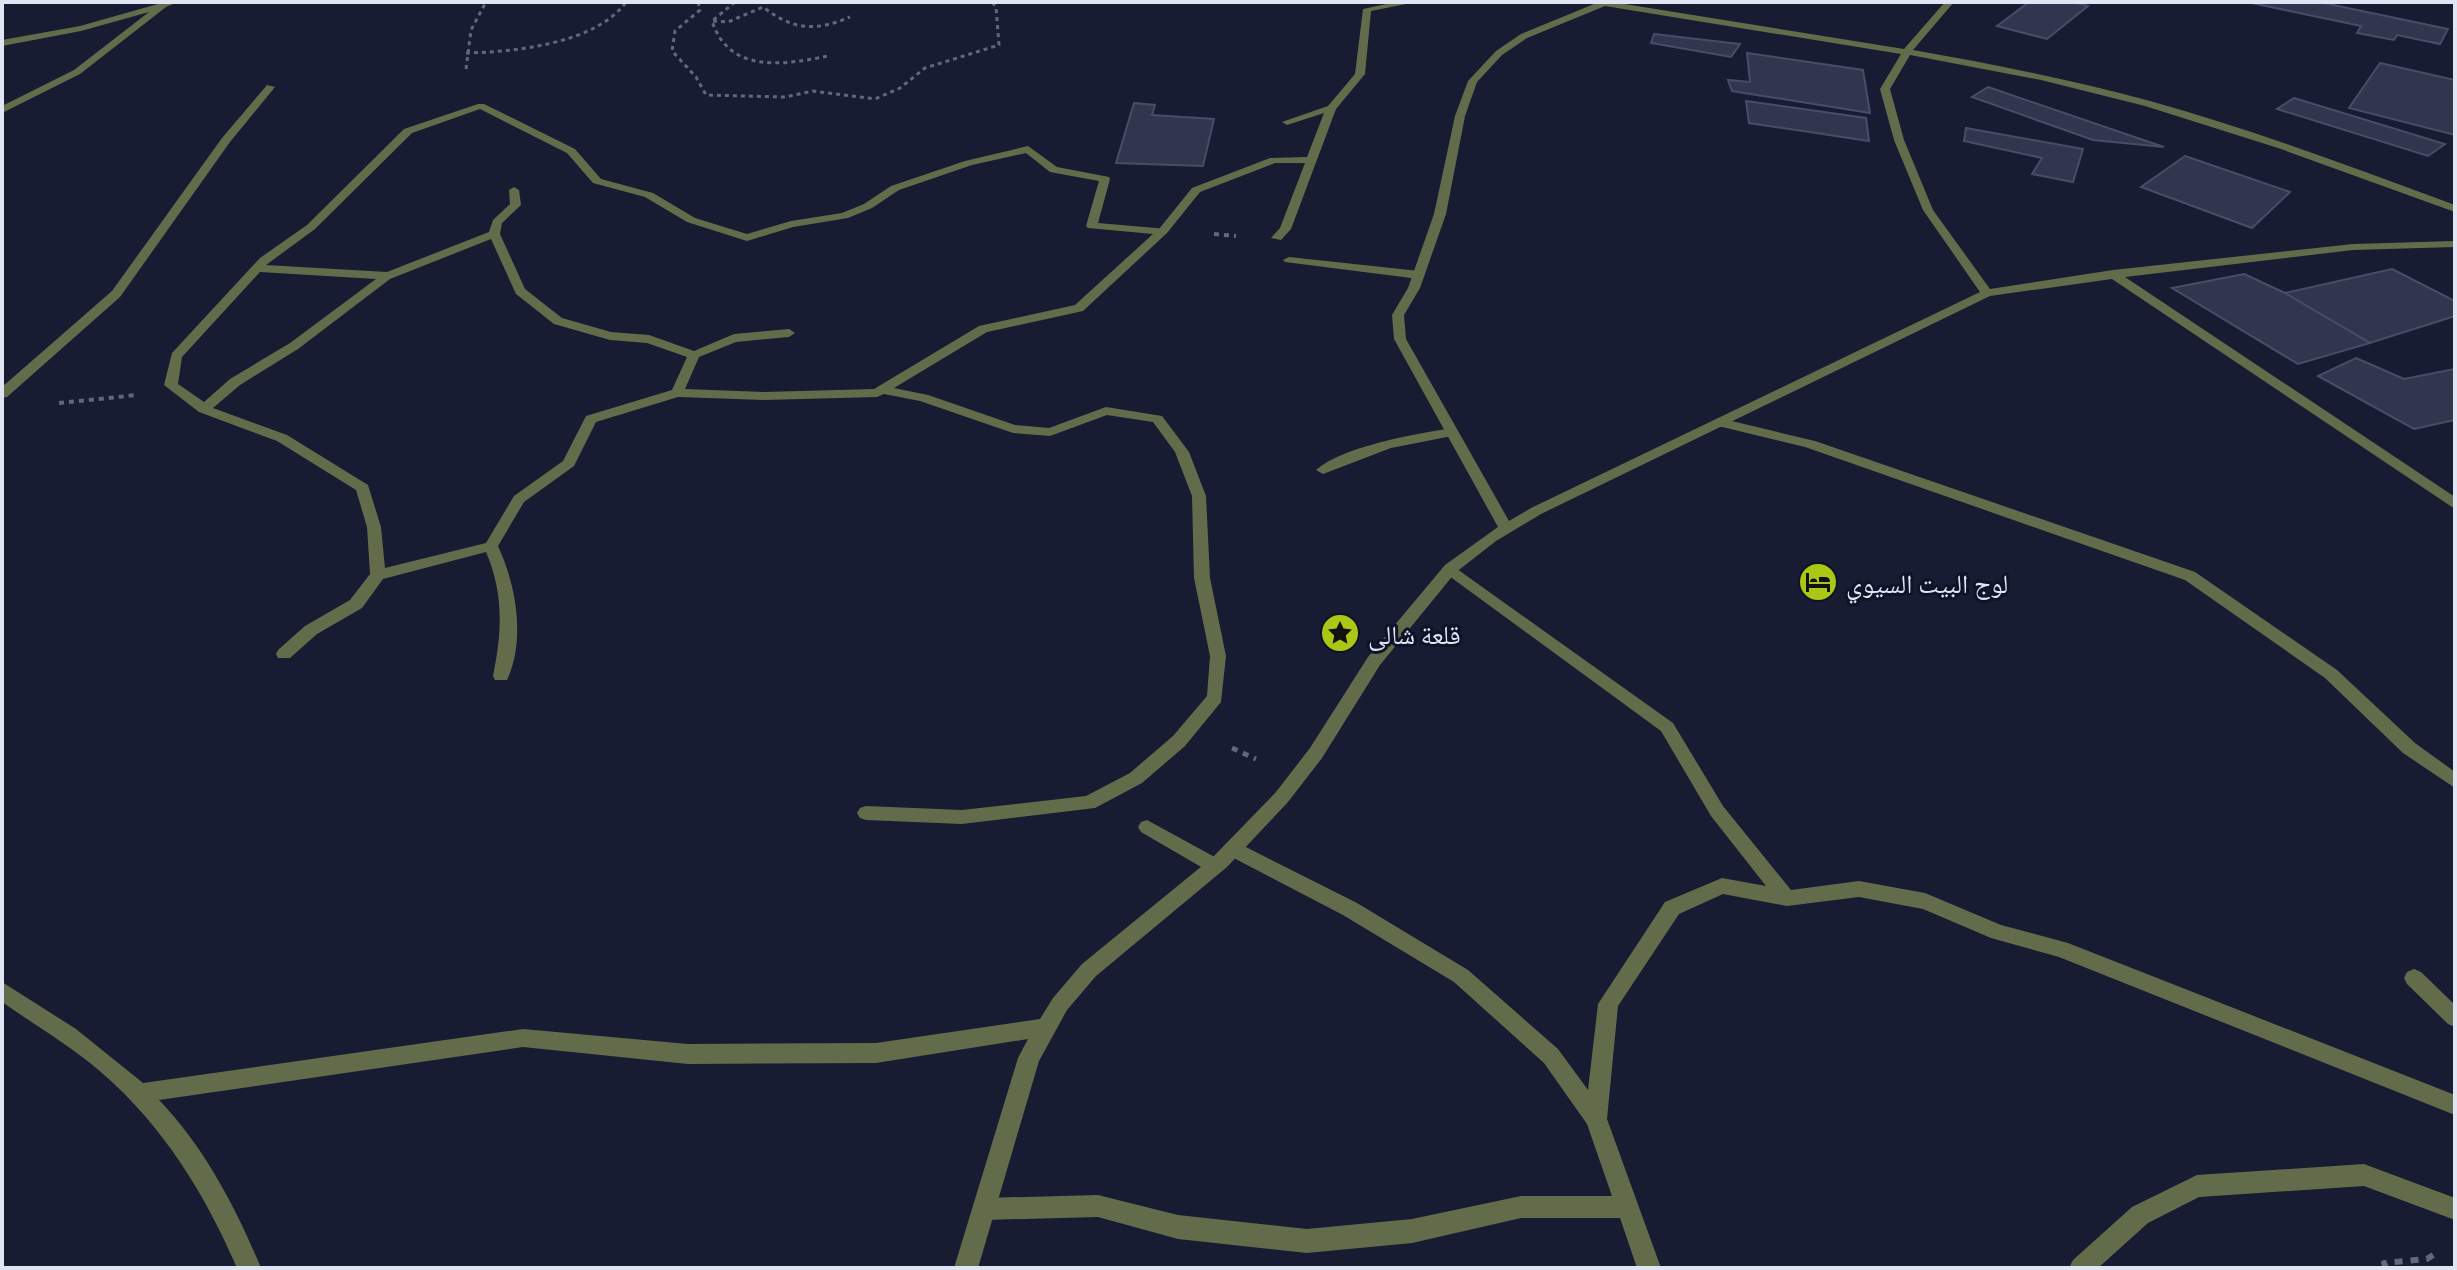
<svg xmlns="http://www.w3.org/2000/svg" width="2457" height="1270" font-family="'Exo 2','Noto Naskh Arabic',sans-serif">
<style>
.building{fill:#2f364e;stroke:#464e67;stroke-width:2}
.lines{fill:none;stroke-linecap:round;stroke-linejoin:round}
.path-far3{stroke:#62677a;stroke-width:3;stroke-dasharray:4 4;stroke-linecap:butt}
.path-far2{stroke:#62677a;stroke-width:4;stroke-dasharray:5 5;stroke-linecap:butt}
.path-far1{stroke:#62677a;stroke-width:5;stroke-dasharray:6 6;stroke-linecap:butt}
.path{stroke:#62677a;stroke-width:6;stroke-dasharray:8 8;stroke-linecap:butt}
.lane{fill:#636c4a;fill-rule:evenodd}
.street{fill:#636c4a;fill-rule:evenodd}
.labels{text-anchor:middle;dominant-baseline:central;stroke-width:6;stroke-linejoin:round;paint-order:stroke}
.poi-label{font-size:26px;fill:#e0e5f4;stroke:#0e1328;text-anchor:start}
</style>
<rect width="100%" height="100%" fill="#171c32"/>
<path class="building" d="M2029,2H2073L2088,6L2047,39L1997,26Z
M2247,2H2319L2448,29L2440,44L2397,35L2394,40L2357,33L2361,26Z
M1654,34L1740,44L1731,57L1651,43Z
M1747,53L1863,70L1870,113L1732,91L1728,80L1750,82Z
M2380,63L2455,80V135L2349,108Z
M1988,87L2164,147L2093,140L1972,97Z
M2294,98L2445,144L2428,156L2277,109Z
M1746,101L1866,118L1869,141L1749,123Z
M1134,103L1155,105L1152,115L1214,119L1203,166L1116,163Z
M1966,128L2083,149L2073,182L2032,174L2042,158L1964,141Z
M2185,156L2290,192L2252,228L2141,187Z
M2392,269L2455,301V316L2370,343L2285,293Z
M2244,274L2285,293L2370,343L2298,364L2172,288Z
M2356,358L2404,379L2455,369V420L2414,429L2318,376Z"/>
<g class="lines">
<path class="path-far3" d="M698,2L700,10L675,31L672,51L696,77L706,95L785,97L813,91L875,99L900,88L925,68L999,45L996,7L992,2
M735,2L712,21C729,74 784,65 828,56
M713,21L728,22L763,7C793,30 815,32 850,17
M466,53C513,52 596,44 626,2
M466,69L471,30L486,2"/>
<path class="path-far2" d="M1214,234L1236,236
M59,403L137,395"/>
<path class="path-far1" d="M1232,748L1256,759"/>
<path class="path" d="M2386,1268L2384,1263L2427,1259L2436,1253"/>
<path class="lane" d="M478,104H484L575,149L601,179L653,193L695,218L747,234L791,221L842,213L864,204L891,186L965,161L1028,146L1057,167L1109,177L1110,179L1098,223L1167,229V233L1083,311L987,332L894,388L928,395L1015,425L1049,428L1106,407L1162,416L1189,452L1206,496L1210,578L1226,656L1221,702L1185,746L1142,783L1095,808L962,824L866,820L860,818L857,813L860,808L866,806L962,810L1086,796L1130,773L1173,736L1207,696L1210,656L1194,578L1192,496L1175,452L1153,422L1107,415L1050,436L1013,433L920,401L884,394L877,397L764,400L678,397L596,422L574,466L524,502L498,546C516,585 526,639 507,680H495L493,676C502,632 504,594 486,552L383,579L362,608L317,634L290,658H278L276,654L278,650L305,626L350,600L370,574L367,527L356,490L277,441L199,412L164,385L172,353L260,258L307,225L404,129ZM480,109L567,153L593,183L645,197L687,222L747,241L793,227L848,218L872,208L899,190L972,165L1026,153L1050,172L1099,181L1086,226L1088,228L1153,234L1075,305L979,326L874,389L764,392L685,389L699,357L736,342L789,337L795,333L789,329L734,334L694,351L649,335L611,332L562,318L525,289L500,234L502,223L521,205L519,190L514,187L509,190L510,204L493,220L489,232L387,272L266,265L315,229L412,133ZM491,239L516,294L554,324L610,340L647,343L687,357L672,390L586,416L563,461L514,496L486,543L385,568L381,527L368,485L287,435L213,408L240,385L298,349L390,279ZM260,272L376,279L290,343L230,379L204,402L178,384L182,357Z
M1289,257L1419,271L1425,275L1419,279L1285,262L1283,260Z
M1719,418L1815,441L2195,572L2337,670L2415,743L2455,772V788L2403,753L2325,678L2185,580L1805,447L1714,425L1712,422Z
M1452,428L1457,429V435L1391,448L1323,474L1316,470C1343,446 1416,434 1452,428Z
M1450,564L1673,723L1723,806L1791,890L1859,881L1925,893L2001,925L2068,943L2455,1095V1115L2059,957L1991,938L1923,909L1859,897L1787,906L1723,894L1679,914L1618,1006L1607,1119L1661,1268H1637L1620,1218H1521L1412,1243L1307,1253L1178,1239L1098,1217L984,1220L976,1217L973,1209L976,1201L984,1198L1098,1195L1178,1215L1307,1229L1412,1219L1521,1196H1612L1587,1124L1544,1063L1454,982L1343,915L1226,854L1224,849L1226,844L1233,842L1240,844L1357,903L1468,970L1558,1049L1588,1090L1598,1004L1665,902L1722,878L1766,886L1711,816L1661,731L1445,573L1442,569Z
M1147,820L1222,861L1224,866L1222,871L1215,874L1208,871L1141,832L1138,827L1141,822Z
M2414,969L2421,972L2455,1005V1027L2448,1024L2407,984L2404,978L2407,972Z
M2364,1164L2455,1198V1220L2364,1186L2199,1197L2148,1223L2098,1268H2069L2073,1260L2132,1207L2197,1175Z"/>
<path class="street" d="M165,2H178L166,7L80,74L2,113V106L74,70L149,12L81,31L2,46V40L80,26Z
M1396,2H1416L1371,11L1365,74L1336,109L1291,229L1281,240L1271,238L1280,228L1305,163H1275L1200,192L1167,233H1159V229L1192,188L1270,158L1307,157L1324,113L1287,125L1282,122L1328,106L1355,74L1363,9Z
M1593,2H1612L1904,49L1945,2H1954L1913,50C1993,64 2072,80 2150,101C2254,130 2355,168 2455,205V212L2278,148L2145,106L2041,80L1910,55L1890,89L1904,140L1933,210L1990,289L2113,270L2353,244L2455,241V247L2353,250L2125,277L2455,497V509L2112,279L1990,296L1541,514L1496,541L1455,573L1380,665L1322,758L1288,802L1227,867L1096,976L1067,1010L1039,1061L978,1268H954L1018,1058L1028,1039L876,1063L688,1064L523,1047L159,1100C205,1148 236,1208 261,1268H237C205,1194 164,1127 102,1073C71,1046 36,1026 2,1002V982L76,1029L143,1083L523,1029L688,1044L876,1043L1040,1019L1053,998L1082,964L1213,857L1276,792L1310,748L1368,657L1445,565L1498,527L1394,339L1392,315L1408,288L1434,214L1455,116L1468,81L1496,51L1521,34L1594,4ZM1605,6L1901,54L1880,89L1894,140L1923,210L1980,292L1531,508L1509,521L1406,339L1404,315L1420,288L1446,214L1465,116L1477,82L1502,55L1527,38Z
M267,85L275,87L230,142L120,297L7,397L2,398V387L112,291L222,138Z"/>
</g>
<defs>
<symbol id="hotel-disc" viewBox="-11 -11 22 22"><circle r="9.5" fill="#abc716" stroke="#0e1328"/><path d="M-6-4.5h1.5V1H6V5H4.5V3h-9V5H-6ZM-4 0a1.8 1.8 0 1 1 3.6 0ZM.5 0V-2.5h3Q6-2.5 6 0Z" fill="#111"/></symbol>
<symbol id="sight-disc" viewBox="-11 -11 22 22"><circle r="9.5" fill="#abc716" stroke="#0e1328"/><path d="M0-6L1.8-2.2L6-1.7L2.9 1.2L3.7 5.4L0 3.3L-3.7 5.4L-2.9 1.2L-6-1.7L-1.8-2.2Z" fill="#111"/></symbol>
</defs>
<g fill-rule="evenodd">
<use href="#hotel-disc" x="1796" y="560" width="44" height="44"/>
<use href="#sight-disc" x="1318" y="611" width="44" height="44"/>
</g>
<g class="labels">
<g class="poi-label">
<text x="1846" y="582">لوج البيت السيوي</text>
<text x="1368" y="633">قلعة شالى</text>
</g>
</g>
<rect width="2457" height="1270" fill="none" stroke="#e0e5f4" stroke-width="8"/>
</svg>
